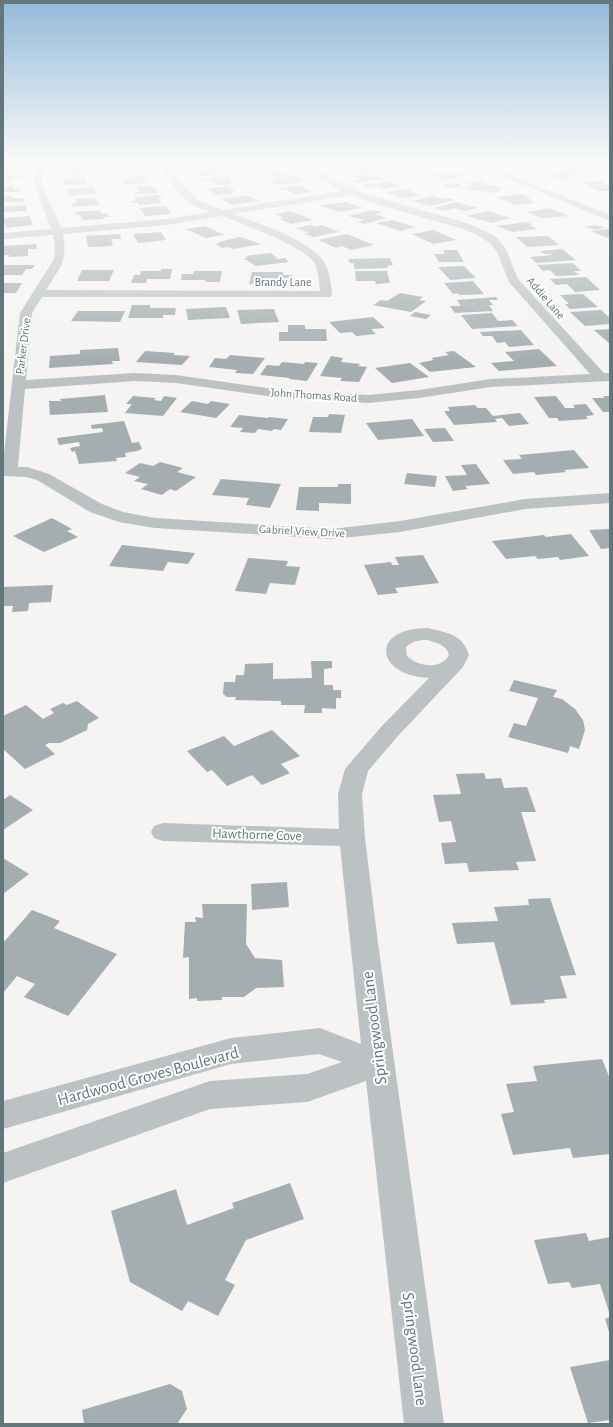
<svg xmlns="http://www.w3.org/2000/svg" width="613" height="1427" font-family="'Alegreya Sans',sans-serif">
<style>
.building{fill:#a4aeb1}
.lines{fill:none;stroke-linecap:round;stroke-linejoin:round}
.minor{fill:#bcc2c3;fill-rule:evenodd}
.labels{text-anchor:middle;dominant-baseline:central;stroke-width:4;stroke-linejoin:round;paint-order:stroke}
.far-street-label{font-size:12px;fill:#62767b;stroke:#fff}
.street-label{font-size:14px;fill:#62767b;stroke:#fff}
.near-street-label{font-size:17px;fill:#62767b;stroke:#fff}
</style>
<rect width="100%" height="100%" fill="#f5f4f2"/>
<path class="building" d="M3,163H25L24,165H3Z
M124,163H144V164L124,165Z
M196,163H214L212,167H191L192,164Z
M258,163H281L284,165L262,167Z
M328,163H350L352,164L331,165Z
M424,163H443L450,168L435,169Z
M367,165L376,171L346,173L342,170L351,169L347,166Z
M143,167L146,172L120,174L117,168Z
M3,168H22L20,170H15L10,174L3,173Z
M85,168L86,170L90,169L91,172H86L87,174L67,175L66,172H63L62,169Z
M214,169L220,175L201,176L198,172L194,173L192,170Z
M563,169H576L581,172L575,173L577,174L571,175L574,177H569L571,179H558L550,175H554L557,173L566,172Z
M282,170L285,172H292L295,174L274,176L268,171Z
M455,172L463,175H460L463,177L442,180L432,174Z
M371,173L385,179L356,183L351,180L358,179L350,176Z
M21,175V178H14L13,182L3,183V176Z
M145,175L149,180H144L146,183L124,185L121,181L130,180L127,177Z
M228,176L232,180L229,181L232,184L216,185L212,181L204,182L200,179Z
M295,176L302,180H299L302,182L277,185L270,181L275,180L272,178Z
M85,178L87,184L64,185L62,179Z
M386,181L402,186L386,189L377,186L369,188L361,185Z
M480,181L490,185H495L504,188L498,189L502,191L490,193L484,191H478L461,188L472,185L467,183Z
M601,181L610,186V191H599L582,182Z
M456,183L463,186L450,188L443,185Z
M14,185L13,189H21V192H3V186Z
M149,185L151,187H154L159,193L137,194L135,192H140L135,186Z
M301,185L305,186L301,187L313,191L296,195L286,190L277,189Z
M229,186L235,192H231L233,194L215,195L208,188Z
M94,188L96,193L93,194L69,195L67,189Z
M405,189L421,195L402,198L386,192Z
M521,194L532,198L527,199L535,203L516,205L496,197Z
M160,195L162,198H158L161,203L139,205L137,203H133L131,201L136,200L134,197Z
M247,195L259,201L232,205L221,199Z
M3,196H13L12,198H26L23,202H3Z
M433,196L442,199L446,198L455,200L430,206L412,201Z
M95,198L100,205L73,207L71,204L77,203L75,199Z
M346,202L363,208L338,212L319,205Z
M456,202L478,208L465,211L453,208L444,211L434,208Z
M26,205L27,211L3,212V207Z
M166,206L171,214L145,216L140,208Z
M550,208L569,216L541,218L527,212Z
M100,210L101,213L108,214L110,217H103L104,219L83,220L80,215H76L75,212Z
M371,210L382,212L375,214L387,218L364,224L358,222L364,220L348,216Z
M291,211L313,220L291,224L279,219L284,218L275,214Z
M488,211L511,218L492,223L466,216Z
M29,216L33,225L6,228L3,220V218Z
M392,220L415,227L400,231L376,223Z
M527,222L533,225H529L537,229L513,232L496,226Z
M311,225L315,227L322,225L339,232L313,237L304,234L309,233L296,228Z
M594,225L604,227L596,230L585,227Z
M205,226L225,235L206,238L186,229Z
M608,229H610V238H608L590,231Z
M434,230L456,240L433,244L412,234Z
M161,232L166,240L138,243L133,234Z
M120,234L121,239H111L113,246L88,247L86,236Z
M347,234L374,245L351,250L342,246L336,248L318,240Z
M548,236L559,245L527,247L516,237Z
M240,237L261,244L234,249L228,247L222,248L215,244L221,243L218,242Z
M36,244L37,249H28V256L9,257V255H3V246Z
M562,249L576,260L536,263L530,257L552,255L550,254H544L540,251Z
M443,250H457L464,262H439L434,254H445Z
M271,253L278,259L285,258L289,262L256,266L243,258H248L245,256Z
M390,258L393,265L387,266L388,268L355,269L353,263H350L348,259Z
M573,263L581,271H574L579,275L556,276L550,270L543,271L537,265Z
M3,265H35L32,269H26L22,275H3Z
M464,266L476,278L450,280L438,267Z
M161,269H172L170,279H147L146,283H131L134,275H140L141,271H161Z
M82,270H114L109,281H77Z
M194,271H222L220,282H205L206,280H181L182,274H193Z
M355,271H387L390,283L376,284L375,281H356Z
M252,272H283V275H293L292,282L249,284Z
M586,277L600,290L575,292L567,284L556,285L550,279Z
M473,281L484,294L460,295L458,293L453,294L444,283Z
M3,283H22L16,293H3Z
M400,293L423,297L419,300L426,301L411,312L373,305L381,300L387,301Z
M583,294L598,307L570,309L565,304H569L560,295Z
M496,297L498,300H489L493,305H489L493,311L455,313L450,306H461L457,300Z
M132,305H150V308H176L175,315H163V318H128Z
M226,307L230,318L188,320L186,309Z
M274,309L279,322L241,324L237,310Z
M601,310L610,318V324L585,326L570,312Z
M78,311H125L120,322L71,321Z
M415,312L431,315L426,319L410,316Z
M492,313L498,321L512,320L518,326L472,329L461,315Z
M373,317L385,328L371,329L376,334L356,336L352,332L340,333L329,322Z
M288,325H305V329H326L327,341H279V332H288Z
M610,329V344L594,330Z
M521,330L534,345L509,347L505,342L497,343L492,336H483L480,332Z
M118,348L120,361H112L113,364L49,368L50,356L80,354V350Z
M539,349L557,366L499,371L491,363L514,361L505,352Z
M145,351L175,353L173,355L190,356L182,365L136,362Z
M454,351L476,367L430,372L419,363L434,360L431,358L449,355L445,352Z
M230,355L265,358L253,374L235,373L237,370L209,367L215,358L226,359Z
M331,356L343,358L341,362L360,364L358,366L367,367L359,382L340,381L342,378L320,376Z
M282,362L304,364L305,362L318,363L307,381L289,379L290,378L260,375L267,365L279,366Z
M410,363L429,377L392,383L375,368Z
M105,395L108,412L50,415L49,401H61L60,399Z
M133,396L156,398L154,400L161,401L164,396L177,398L163,416L125,413L132,404H126Z
M556,396L565,408H575L573,405L586,404L594,415L586,416L588,419L559,421L557,418H549L534,397Z
M603,396H610V412H603L592,398H604Z
M192,401L208,404L211,401L230,404L216,418L180,412Z
M475,405L478,408H486L493,416L520,413L529,424L509,426L502,418L495,419L497,422L454,425L444,411H450L448,407Z
M329,414L345,415L341,433L309,432L313,417H328Z
M239,415L268,418L269,417L288,419L281,430L274,429L272,431L258,429L255,433L240,432L243,428L230,427Z
M412,419L424,436L378,440L366,423Z
M124,421L132,443L139,442L142,449L137,451L125,453L126,457L116,458L117,461L79,464L75,451L72,452L70,448L80,446L79,442L59,445L57,438L103,432L102,428L92,429L91,425Z
M445,428L454,441L433,442L424,429Z
M574,450L589,468L564,470L566,472L536,475L534,472L513,474L503,460L522,459L519,455Z
M160,462L183,468L177,472L196,477L176,491L170,489L162,495L141,489L148,484L134,481L140,477L125,473L140,463L153,466Z
M476,464L490,484L465,486L468,489L453,491L445,476L467,475L461,465Z
M407,473L437,476L435,487L404,484Z
M221,479L281,484L270,508L246,505L249,498L212,495Z
M338,484H351V504L319,503V511L296,510L299,487H338Z
M52,518L72,529L67,531L78,537L44,552L13,536Z
M610,529V548L601,549L589,530Z
M571,534L589,556L560,560L558,557L538,559L535,556L506,559L492,541L544,535L546,537Z
M122,545L195,553L188,564L168,562L163,571L109,566Z
M423,555L439,583L395,588L398,593L378,595L364,565L391,562L392,565H399L395,557Z
M248,558L288,561L286,566L300,567L295,585L270,583L266,594L235,591Z
M53,585L51,602L29,603L28,611L12,612L13,606H3V587Z
M311,661H332V668L324,669V685H333V690H341V698H336V709L322,708V713H304L305,705H281V701L235,700L236,697H227L223,694L224,682H235L236,675H244L245,664L273,663V679L312,678Z
M514,680L557,690L553,697L562,699L575,709L583,720L585,730L579,749L570,746L568,753L508,737L514,723L526,726L538,698L509,691Z
M77,701L99,718L88,724L87,730L60,743H49L45,745L55,754L25,769L3,749V716L26,705L43,719L54,713L50,709L63,703L67,705Z
M272,730L300,756L281,764L290,773L262,785L252,775L227,786L212,770L207,772L187,751L224,736L234,746Z
M484,773L486,779L501,778L504,788L527,787L536,812H521L536,861L516,862L519,870L469,872L467,863L445,864L441,843L456,842L451,821L439,822L433,795L461,794L456,774Z
M10,795L33,810L3,830V800Z
M3,858L29,874L3,894Z
M287,882L289,907L252,910L251,884Z
M550,898L576,975L560,976L567,998L544,1000L545,1003L511,1005L494,942L457,944L452,923L498,921L494,907L529,905L528,899Z
M202,904H247L246,944L255,958L282,960L284,987L256,988L244,997H222V1000L197,1001V998L189,999V957L183,958L185,922H196L195,917L203,918Z
M32,910L60,921L54,928L117,954L68,1016L24,997L35,984L17,976L3,993V943Z
M602,1059L610,1079V1154L573,1158L570,1148L513,1155L501,1114L514,1112L506,1084L537,1081L533,1066Z
M290,1183L304,1219L246,1240L225,1280L235,1285L218,1316L188,1301L182,1311L130,1282L111,1211L176,1189L187,1225L234,1208L232,1203Z
M586,1233L589,1241L610,1237V1315L600,1284L572,1288L569,1282L548,1284L534,1240Z
M610,1317V1335L605,1319Z
M610,1360V1420L588,1423L570,1367Z
M170,1384L182,1391L187,1409L177,1424H84L82,1410Z"/>
<g class="lines">
<path class="minor" d="M39,163H47L42,173V183L61,228L167,219L211,212C205,210 199,208 193,205C179,197 169,180 161,166L162,163H170L169,166L182,184L196,197L200,201L223,210L342,191L315,175L300,163H309L336,181L366,194L467,223L491,234L498,239L506,249L518,279L604,373H610V381L491,387L419,398L368,403L281,398L176,383L135,381L25,389L18,467H27L49,474L102,504L123,512L155,518L332,529L400,521L525,499L610,493V503L525,509L400,532L332,539L155,528L119,522L90,512L37,480L26,477L3,476V462L20,313L54,259L55,247L53,235L3,239V233L51,229L34,183V173ZM351,195L376,204L459,228L476,234L490,243L498,254L509,282L590,374L491,379L419,390L368,395L281,390L176,375L135,373L26,380L32,313L42,297H330L332,295C331,284 330,272 324,262C312,241 257,223 234,214ZM222,216C243,224 300,245 313,261C319,269 319,282 320,291L46,290C60,267 68,262 63,234L167,225Z
M470,163H481L610,215V221Z
M428,628C447,633 463,634 469,655L463,667L397,737L368,771L362,794L365,838L378,943L444,1424H404L366,1081L307,1102L210,1109L3,1183V1153L210,1081L307,1074L342,1062L319,1054L231,1064L3,1129V1101L231,1038L320,1028L361,1044L340,846L163,841L154,838L151,832L154,826L163,823L339,829L338,794L345,769L381,727L429,678C375,676 369,628 428,628ZM427,640C436,643 446,644 449,655C441,670 418,667 407,656L406,647C412,641 419,640 427,640Z"/>
</g>
<linearGradient id="sky" x2="0" y2="1"><stop stop-color="#92bad9"/><stop offset="0.45" stop-color="#fafaf9"/><stop offset="1" stop-color="#fafaf9" stop-opacity="0"/></linearGradient>
<rect width="613" height="362" fill="url(#sky)"/>
<g class="labels">
<g class="far-street-label">
<text x="283" y="282">Brandy Lane</text>
<text transform="translate(546 298) rotate(49)">Addie Lane</text>
<text transform="translate(23 346) rotate(-83)">Parker Drive</text>
<text transform="translate(314 395) rotate(4)">John Thomas Road</text>
<text transform="translate(302 531) rotate(3)">Gabriel View Drive</text>
</g>
<g class="street-label">
<text transform="translate(257 835) rotate(2)">Hawthorne Cove</text>
</g>
<g class="near-street-label">
<text transform="translate(374 1028) rotate(-97)">Springwood Lane</text>
<text transform="translate(148 1076) rotate(-15)">Hardwood Groves Boulevard</text>
<text transform="translate(415 1349) rotate(83)">Springwood Lane</text>
</g>
</g>
<rect width="613" height="1427" fill="none" stroke="#62767b" stroke-width="8"/>
</svg>
